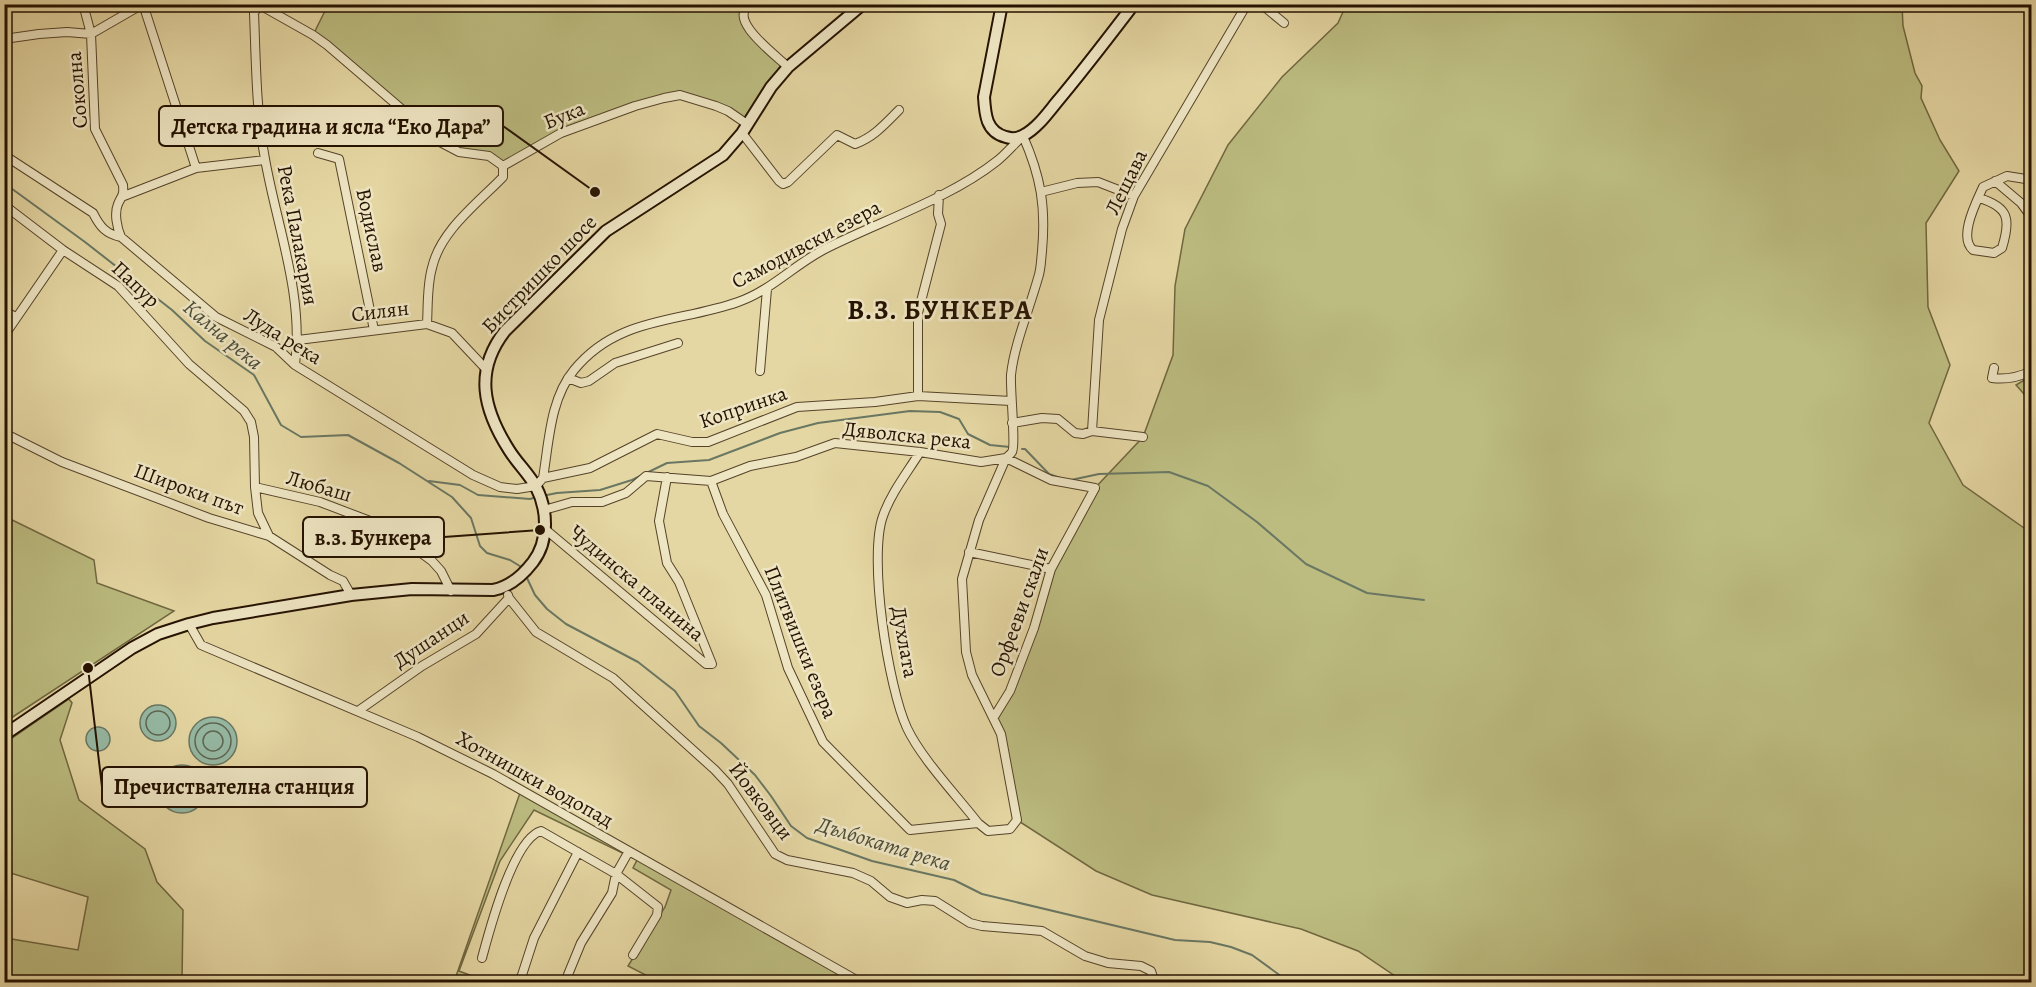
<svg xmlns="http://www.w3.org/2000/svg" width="2036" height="987" font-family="Alegreya,serif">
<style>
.green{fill:#bcbc80;stroke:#706740;stroke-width:1.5}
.water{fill:#96baa5;stroke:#697763;stroke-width:1.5}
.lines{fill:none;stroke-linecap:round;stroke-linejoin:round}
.shore{stroke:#5e6652;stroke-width:1.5}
.stream{stroke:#697763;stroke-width:2}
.street-casing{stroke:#554329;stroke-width:10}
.secondary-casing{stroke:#251200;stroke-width:14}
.street{stroke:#eee5c3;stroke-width:8}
.secondary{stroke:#eee5c3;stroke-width:10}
.labels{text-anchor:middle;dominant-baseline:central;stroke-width:5;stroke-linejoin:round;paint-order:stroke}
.street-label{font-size:21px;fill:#251200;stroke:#eee5c3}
.water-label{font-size:22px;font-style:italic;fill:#4d4d3a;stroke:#eee5c3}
.district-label{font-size:27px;font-weight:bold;letter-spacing:1.5px;fill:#251200;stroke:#eee5c3}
.leader{fill:none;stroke:#251200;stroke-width:2}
.callout-dot{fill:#251200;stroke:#eee5c3;stroke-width:2}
.callout{fill:#eee5c3;stroke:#251200;stroke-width:2}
.callout-label{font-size:22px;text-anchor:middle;font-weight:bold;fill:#251200}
</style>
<rect width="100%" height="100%" fill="#e5d7a3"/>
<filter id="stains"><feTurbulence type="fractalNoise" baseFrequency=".00333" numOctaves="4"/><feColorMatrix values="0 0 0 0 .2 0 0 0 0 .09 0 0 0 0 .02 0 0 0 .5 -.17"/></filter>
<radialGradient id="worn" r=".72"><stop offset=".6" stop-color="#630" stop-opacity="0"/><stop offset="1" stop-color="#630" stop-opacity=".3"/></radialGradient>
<path class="green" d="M328,5H736L749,31L788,67L747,124L728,111L679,95L580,126L503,166L489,156L459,152L440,142L313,35Z
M1346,5H1902L1903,26L1915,73L1922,86L1921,98L1940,140L1959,171L1926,223L1928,307L1950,365L1929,423L1963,485L2024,528L2031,535V970L2015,982H1404L1358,951L1301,929L1152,895L1096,871L1017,820L994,717L1010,691L1051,569L1095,488L1143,437L1173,355L1175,286L1185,229L1228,145L1282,77L1338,23Z
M2031,376V402L2016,385Z
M4,516L94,560L97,583L174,611L5,722Z
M69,699L72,703L60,740L79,800L145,849L157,882L183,910L182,982H5V938L78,950L88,897L4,871L5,743Z
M521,790L860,982H659L628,966L665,907L671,890L633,868L637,860L534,810L500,861L459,971L488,982H454Z"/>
<path class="water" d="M140 723a18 18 0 1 1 36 0a18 18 0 1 1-36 0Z
M189 741a24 24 0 1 1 48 0a24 24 0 1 1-48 0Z
M86 739a12 12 0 1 1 24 0a12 12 0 1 1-24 0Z
M158 789a24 24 0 1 1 48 0a24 24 0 1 1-48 0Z
M105 784a17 17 0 1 1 34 0a17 17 0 1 1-34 0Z"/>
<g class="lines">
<path class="shore" d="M146 723a12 12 0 1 1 24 0a12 12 0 1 1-24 0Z
M195 741a18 18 0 1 1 36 0a18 18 0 1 1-36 0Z
M203 741a10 10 0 1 1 20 0a10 10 0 1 1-20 0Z
M164 789a18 18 0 1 1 36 0a18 18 0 1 1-36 0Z
M111 784a11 11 0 1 1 22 0a11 11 0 1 1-22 0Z
M171 789a11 11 0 1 1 22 0a11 11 0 1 1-22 0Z"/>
<path class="stream" d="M4,183L85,242L172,310L205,341L254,375L281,425L301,437L348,435L399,463L452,497L471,518L480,546L487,553L510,560L523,568
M1022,449H1025L1049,474L1063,479
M1071,480L1099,474L1169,472L1208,486L1257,522L1306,564L1367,593L1424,600
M429,481L460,485L478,495L530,499L537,497
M542,496L557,493L600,490L632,480L667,463L709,460L780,433L818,423L910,411L940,412L959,419L968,434L990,445L1010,447
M526,576L535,595L547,609L566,624L638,662L675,691L699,726L721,743L755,775L771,796L791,826L807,838L872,861L954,880L982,894L1175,940L1210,942L1231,947L1252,955L1289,982"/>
<defs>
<path id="street" d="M83,4L91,34L95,129L123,185C124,196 122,195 118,204C114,213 117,228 121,237
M143,4L196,168
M258,4L313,35L327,45L440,142L459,152L489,156L503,166
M259,4L254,13C256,62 256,111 265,159C277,227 304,295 295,365
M752,4C723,17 777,56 788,67
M762,4H781
M1261,4L1284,23
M4,39L39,34L67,32L91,34L143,4
M742,133L779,181L783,184L788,182L837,135L855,144C874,137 885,124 899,110
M318,153L339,159L374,330
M4,155L93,213C100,227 106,234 121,237L216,317L276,347L295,365L473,475L500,487L517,489L536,486L543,478L590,468L657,434L692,442H708L797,407L875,402L918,396L1011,401
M503,166L561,133L635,106L664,98L680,95L716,106L728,111L747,124
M1995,181L2021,203L2032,218
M1041,192L1077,183L1098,182L1134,196
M124,196L196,168L265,160
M1979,198C2009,207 2011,219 2002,248L1994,253L1973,250C1958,237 1976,203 1983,187L2007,176L2032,180
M4,205L63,250L118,286L189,364L244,411L251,422L254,437L255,487L258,513L269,536
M4,311L16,317
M427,324C428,306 427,285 432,268C440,231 478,203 503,177V166
M4,336L63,250
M298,340L427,324L452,333L486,369
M1994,368L1992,378C2006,380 2019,377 2032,371
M760,371L767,289
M568,378L581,383L589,381L615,363L678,343
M918,396V313L941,224L938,214L939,195
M1012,423L1042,418L1058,419L1075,433L1083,434L1092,431L1143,437
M1092,431L1099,320L1122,229L1134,196L1247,4
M4,433L62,462L209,518L269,536L330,575L343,581L351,595
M543,478C549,442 550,399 574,370C618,316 679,323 738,302C770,291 793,266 823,250C878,222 949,199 997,161C1006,154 1014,144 1023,136C1041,177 1046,207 1042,251C1041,260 1041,270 1038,278C1030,307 1014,345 1011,375C1010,388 1016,446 1012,452C1011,454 1008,456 1006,458L979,520L962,579L966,652L972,675L1001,734L1017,820L1010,829L988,831L978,823C957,796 921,758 907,728C888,687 868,557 883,516C891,493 907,473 920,452
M711,481L723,514L766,595L788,668L823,742L910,830L978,823
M255,487L320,502L386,527L432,561L441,571L451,591
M544,510L572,502H602L626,493L646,476L711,481L750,466L796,457L835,443L920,452L981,462L1006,458L1051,480L1095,488L1051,569L1034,628L1010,691L994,717
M545,529L706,664H712L679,582L667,563L659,521L667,477
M969,552L1051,569
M509,598L536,632L613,678L715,770L728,784L775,854L787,860L853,873L871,881L890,897L907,903L922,900L935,901L970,923L982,926L1042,931L1085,956L1108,963L1141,966L1151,971L1153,977L1151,982
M189,624L201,645L418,737L493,774L860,982
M358,711L422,666L476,634L509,598L508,595
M482,958C489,932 513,839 541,831L616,874L658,907L657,915L633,955
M518,982L522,975L534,938L578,852
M565,982L581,943L612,893L616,874L629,851"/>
<path id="secondary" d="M1002,4L984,97C985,114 986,132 1006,137C1012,139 1019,138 1024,135C1037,128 1047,114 1056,103C1083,71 1108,38 1134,4
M4,735L132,648L158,634L189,624L213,618L351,595L412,589L493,590C509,587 523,575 533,562C549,541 548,510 536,487C529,474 517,463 509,450C483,409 474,371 505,331L606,231L723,155L742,133L771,87L788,67L863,4"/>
</defs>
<use href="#street" class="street-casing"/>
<use href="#secondary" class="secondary-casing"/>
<use href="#street" class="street"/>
<use href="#secondary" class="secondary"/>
</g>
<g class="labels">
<g class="street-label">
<text transform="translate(77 90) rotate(-95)">Соколна</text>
<text transform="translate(564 115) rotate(-22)">Бука</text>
<text transform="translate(1126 182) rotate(-64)">Лещава</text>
<text transform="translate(372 230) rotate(78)">Водислав</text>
<text transform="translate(298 235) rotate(79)">Река Палакария</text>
<text transform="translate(806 244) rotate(-28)">Самодивски езера</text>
<text transform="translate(539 274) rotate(-46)">Бистришко шосе</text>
<text transform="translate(136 284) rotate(43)">Папур</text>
<text transform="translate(380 311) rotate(-7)">Силян</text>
<text transform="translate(283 336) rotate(32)">Луда река</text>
<text transform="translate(743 407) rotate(-19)">Копринка</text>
<text transform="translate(907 435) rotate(6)">Дяволска река</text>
<text transform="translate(319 486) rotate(16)">Любаш</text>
<text transform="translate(189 489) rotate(20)">Широки път</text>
<text transform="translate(637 583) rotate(40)">Чудинска планина</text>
<text transform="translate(1019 612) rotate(-70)">Орфееви скали</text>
<text transform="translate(431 639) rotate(-34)">Душанци</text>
<text transform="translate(801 642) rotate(68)">Плитвишки езера</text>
<text transform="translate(905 642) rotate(80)">Духлата</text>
<text transform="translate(535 779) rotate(29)">Хотнишки водопад</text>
<text transform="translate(761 801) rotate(53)">Йовковци</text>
</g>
<g class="water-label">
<text transform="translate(223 335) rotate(40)">Кална река</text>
<text transform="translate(884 844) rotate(17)">Дълбоката река</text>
</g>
<g class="district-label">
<text x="940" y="310">В.З. БУНКЕРА</text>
</g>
</g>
<path class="leader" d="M595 192L503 126M540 530L444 537M88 668L102 787"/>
<g class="callout-dot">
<circle cx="595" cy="192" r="6"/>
<circle cx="540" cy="530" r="6"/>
<circle cx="88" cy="668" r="6"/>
</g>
<g class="callout">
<rect x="159" y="106" width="344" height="40" rx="6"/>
<rect x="303" y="517" width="141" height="40" rx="6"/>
<rect x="102" y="767" width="265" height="40" rx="6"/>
</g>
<g class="callout-label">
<text x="331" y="134">Детска градина и ясла “Еко Дара”</text>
<text x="373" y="545">в.з. Бункера</text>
<text x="234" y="794">Пречиствателна станция</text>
</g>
<rect width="2036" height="987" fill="none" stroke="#e5d7a3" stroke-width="24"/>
<rect x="6" y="6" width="2024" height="975" fill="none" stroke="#251200" stroke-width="3"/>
<rect x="12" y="12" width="2012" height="963" fill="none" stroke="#251200" stroke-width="1.5"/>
<rect width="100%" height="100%" filter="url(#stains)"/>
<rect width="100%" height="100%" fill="url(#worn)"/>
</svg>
